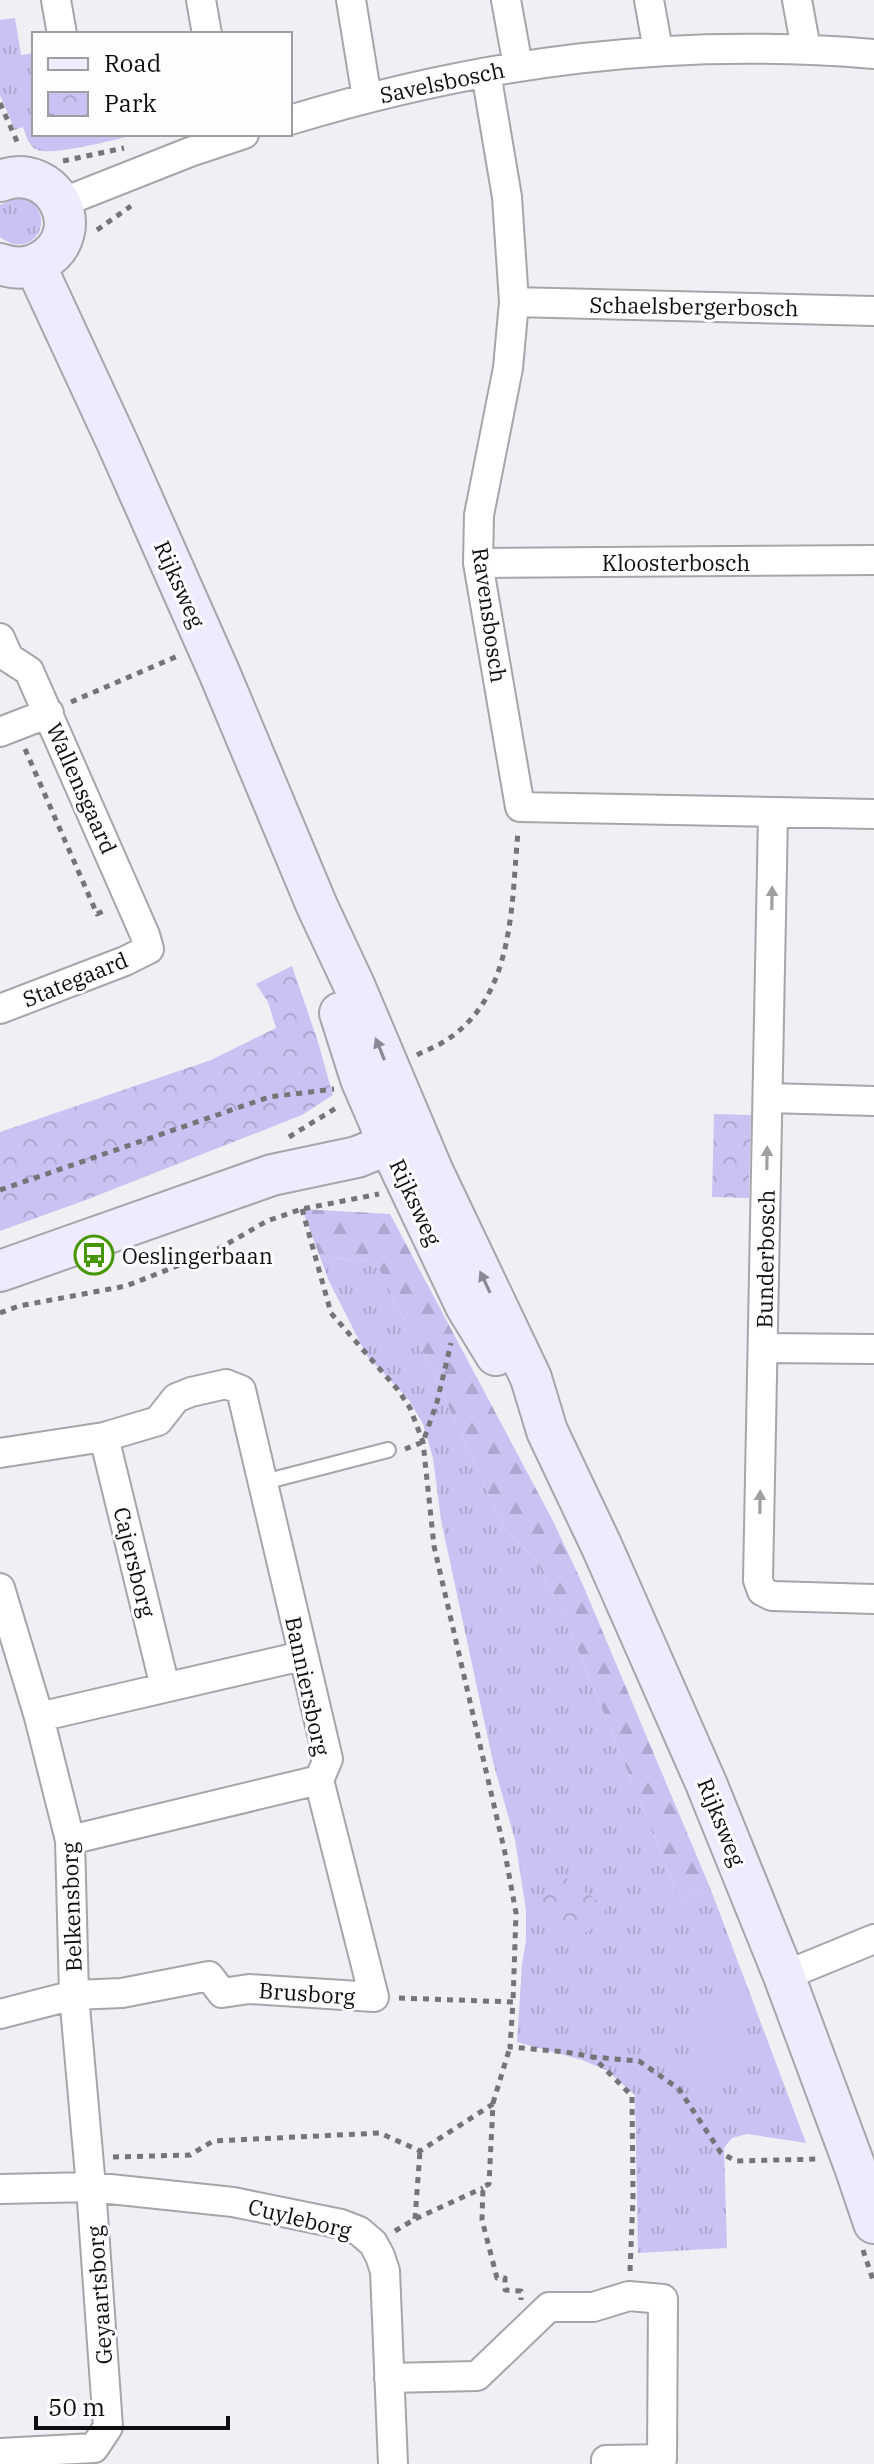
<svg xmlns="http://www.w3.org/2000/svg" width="874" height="2464" font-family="'IBM Plex Serif',serif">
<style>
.grass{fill:url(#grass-tufts)}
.forest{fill:url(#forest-firs)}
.park{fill:url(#park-crowns)}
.pitch{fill:#cbc2f3}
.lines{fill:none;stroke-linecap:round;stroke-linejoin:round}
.lane-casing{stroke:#a5a5aa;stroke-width:18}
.street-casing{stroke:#a5a5aa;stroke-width:32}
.secondary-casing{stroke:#a5a5aa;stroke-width:44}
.path{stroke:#757478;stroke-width:5;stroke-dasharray:6 6;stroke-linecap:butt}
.lane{stroke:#fff;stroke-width:14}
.street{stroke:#fff;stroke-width:28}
.secondary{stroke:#efebfe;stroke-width:40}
.oneway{fill:#9f9f9f}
.oneway2{fill:#8a8893}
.labels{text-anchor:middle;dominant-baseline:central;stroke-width:6;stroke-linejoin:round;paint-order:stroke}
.street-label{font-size:22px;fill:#0e0e10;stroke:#fdfdff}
.poi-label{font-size:22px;fill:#0e0e10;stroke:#fdfdff;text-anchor:start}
</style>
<defs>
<pattern id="grass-tufts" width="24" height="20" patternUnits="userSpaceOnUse" patternTransform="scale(2)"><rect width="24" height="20" fill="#cbc2f3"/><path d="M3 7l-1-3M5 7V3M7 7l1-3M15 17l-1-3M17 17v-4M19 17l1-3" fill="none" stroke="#ada6cf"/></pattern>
<pattern id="forest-firs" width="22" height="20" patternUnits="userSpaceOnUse" patternTransform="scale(2)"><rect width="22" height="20" fill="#cbc2f3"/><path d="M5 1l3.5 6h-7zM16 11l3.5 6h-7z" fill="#ada6cf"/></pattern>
<pattern id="park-crowns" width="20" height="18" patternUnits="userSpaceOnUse" patternTransform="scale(2)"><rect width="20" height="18" fill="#cbc2f3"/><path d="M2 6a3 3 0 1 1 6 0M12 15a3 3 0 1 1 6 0" fill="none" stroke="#ada6cf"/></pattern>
</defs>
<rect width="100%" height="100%" fill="#f0eff4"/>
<path class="grass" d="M15,18L21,55L34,53V134H139C120,138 48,158 35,149C28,144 26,135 23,127L15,130L0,95V20Z
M14,198L30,200C58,224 28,260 0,237V205Z
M320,1257L370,1261L380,1269L395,1303L425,1355L505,1530L535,1558L570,1631L680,1899L711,1890L806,2143L747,2134L732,2138L724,2148L727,2248L638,2253L635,2095L606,2070L582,2060L517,2042L522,1965L526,1940V1910L515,1840L493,1762L441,1520L433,1458L423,1424L409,1400L367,1356L329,1281Z"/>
<path class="forest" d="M302,1209L390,1214L553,1521L583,1585L711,1890L680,1899L570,1631L535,1558L505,1530L425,1355L395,1303L380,1270L370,1261L320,1257Z"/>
<path class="park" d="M292,966L318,1042L333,1095L302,1115L86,1200L0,1231V1132L211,1060L276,1028L268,1002L256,984Z
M714,1114L751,1115L749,1198L712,1197Z
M566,1878L607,1908L590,1931L581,1934L539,1903L557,1879Z"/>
<path class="pitch" d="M740,2005L749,2083L700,2088L692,2010Z"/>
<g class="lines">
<defs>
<path id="lane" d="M264,1482L388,1450"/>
<path id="street" d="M56,0L62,34
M201,0L207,34
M351,0L367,98
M506,0L518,66
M649,0L658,50
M797,0L806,49
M486,73L507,197L514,302L508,368L479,515L478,563L520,807L874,814
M290,120C485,61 671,37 874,54
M61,203L190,152L244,134
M514,302L874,311
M478,563L874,560
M0,638L9,658L29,671L145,935L149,949L125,961L0,1009
M0,732L49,713
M773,814L758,1580L762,1591L772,1596L874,1599
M768,1098L874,1101
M763,1348L874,1349
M104,1437L165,1687
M0,1453L104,1437L158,1421L176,1398L191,1392L226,1384L241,1390L328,1759L319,1780L70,1840
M0,1588L39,1717L70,1840L74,1995L91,2187L108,2427L94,2448L0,2453
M39,1717L302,1656
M784,1976L874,1939
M0,2014L74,1995L122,1993L209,1976L222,1993L249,1989L374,1997L319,1780
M0,2189L91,2187L233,2202L341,2224L359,2231L373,2243L380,2256L385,2271L393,2464
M389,2378L477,2376L549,2307H593L629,2296L663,2299L662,2459L606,2460V2464"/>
<path id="secondary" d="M0,181C54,160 91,232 42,261C29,269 14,269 0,264
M35,265L117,442L219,672L317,906L354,985L433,1172L531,1378L547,1431L602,1547L706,1783L784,1976L855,2167L874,2223
M340,1013L361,1079L389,1144L466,1306L496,1355
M0,1271L272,1175L357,1157L389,1144L407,1125"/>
</defs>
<use href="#lane" class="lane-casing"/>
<use href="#street" class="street-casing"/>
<use href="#secondary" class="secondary-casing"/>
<path class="path" d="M0,103L19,146
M63,161L124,148
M97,230L131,206
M71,702L180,655
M25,749L97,914L106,910
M417,1055C426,1050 436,1047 445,1041C515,997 511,906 518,832
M289,1137L336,1108
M0,1190L269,1097L334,1089
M302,1209L331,1313L398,1390L410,1408L423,1442L434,1546L505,1853L516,1913L513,2002
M0,1313L19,1306L126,1286L213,1252L267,1221L302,1209L379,1194
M405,1449L423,1442L437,1402L451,1343
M399,1998L513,2002L510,2047L566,2052L593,2057
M493,2103L510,2047
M113,2157L190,2155L213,2141L380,2133L420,2151L493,2104L489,2184L483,2187L482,2220L497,2278H505V2290L521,2291V2300
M415,2219L420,2151
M395,2231L415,2219L483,2188
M863,2250L874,2283
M630,2271L633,2198L632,2096L593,2057L639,2061L679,2089L721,2153L736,2161L819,2159"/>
<use href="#lane" class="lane"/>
<use href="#street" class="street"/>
<use href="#secondary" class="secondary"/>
</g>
<defs><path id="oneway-solid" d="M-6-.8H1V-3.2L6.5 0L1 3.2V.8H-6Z" transform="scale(2)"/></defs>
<g class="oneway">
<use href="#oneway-solid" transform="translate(772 898) rotate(-89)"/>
<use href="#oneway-solid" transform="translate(767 1158) rotate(-89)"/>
<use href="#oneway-solid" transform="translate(760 1502) rotate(-89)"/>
</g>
<g class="oneway2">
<use href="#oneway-solid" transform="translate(380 1049) rotate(-112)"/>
<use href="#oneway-solid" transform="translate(485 1282) rotate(-115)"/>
</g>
<defs>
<symbol id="bus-ring" viewBox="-11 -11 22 22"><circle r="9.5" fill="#fdfdff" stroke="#469600" stroke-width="1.5"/><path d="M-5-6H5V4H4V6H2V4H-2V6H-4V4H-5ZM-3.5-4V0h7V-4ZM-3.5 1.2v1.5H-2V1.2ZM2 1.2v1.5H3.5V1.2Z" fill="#469600"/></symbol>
</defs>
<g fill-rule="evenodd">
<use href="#bus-ring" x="72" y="1233" width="44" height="44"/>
</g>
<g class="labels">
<g class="street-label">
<text transform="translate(442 82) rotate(-12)">Savelsbosch</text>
<text transform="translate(694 306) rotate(1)">Schaelsbergerbosch</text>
<text x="676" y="562">Kloosterbosch</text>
<text transform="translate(180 584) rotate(66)">Rijksweg</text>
<text transform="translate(490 615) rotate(82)">Ravensbosch</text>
<text transform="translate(82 788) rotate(66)">Wallensgaard</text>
<text transform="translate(75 979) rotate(-22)">Stategaard</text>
<text transform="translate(416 1202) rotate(65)">Rijksweg</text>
<text transform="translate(765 1259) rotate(-89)">Bunderbosch</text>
<text transform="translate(135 1562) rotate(76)">Cajersborg</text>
<text transform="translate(308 1686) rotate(78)">Banniersborg</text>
<text transform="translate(722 1822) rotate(68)">Rijksweg</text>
<text transform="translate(71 1907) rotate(-92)">Belkensborg</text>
<text transform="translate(307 1993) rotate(4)">Brusborg</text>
<text transform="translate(300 2218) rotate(14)">Cuyleborg</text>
<text transform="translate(99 2295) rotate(-94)">Geyaartsborg</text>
</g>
<g class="poi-label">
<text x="122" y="1255">Oeslingerbaan</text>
</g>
</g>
<rect x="32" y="32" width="260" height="104" fill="#fdfdff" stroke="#9d9d9f" stroke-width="2"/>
<rect x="48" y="58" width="40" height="12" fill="#efebfe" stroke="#9d9d9f" stroke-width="2"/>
<text x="104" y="72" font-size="24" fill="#0e0e10">Road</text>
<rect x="48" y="92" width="40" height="24" fill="url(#park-crowns)" stroke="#9d9d9f" stroke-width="2"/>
<text x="104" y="112" font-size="24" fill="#0e0e10">Park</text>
<path d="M36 2416v12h192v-12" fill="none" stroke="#0e0e10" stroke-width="4"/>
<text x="48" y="2416" font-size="24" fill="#0e0e10" stroke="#fdfdff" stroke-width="6" paint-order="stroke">50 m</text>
</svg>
